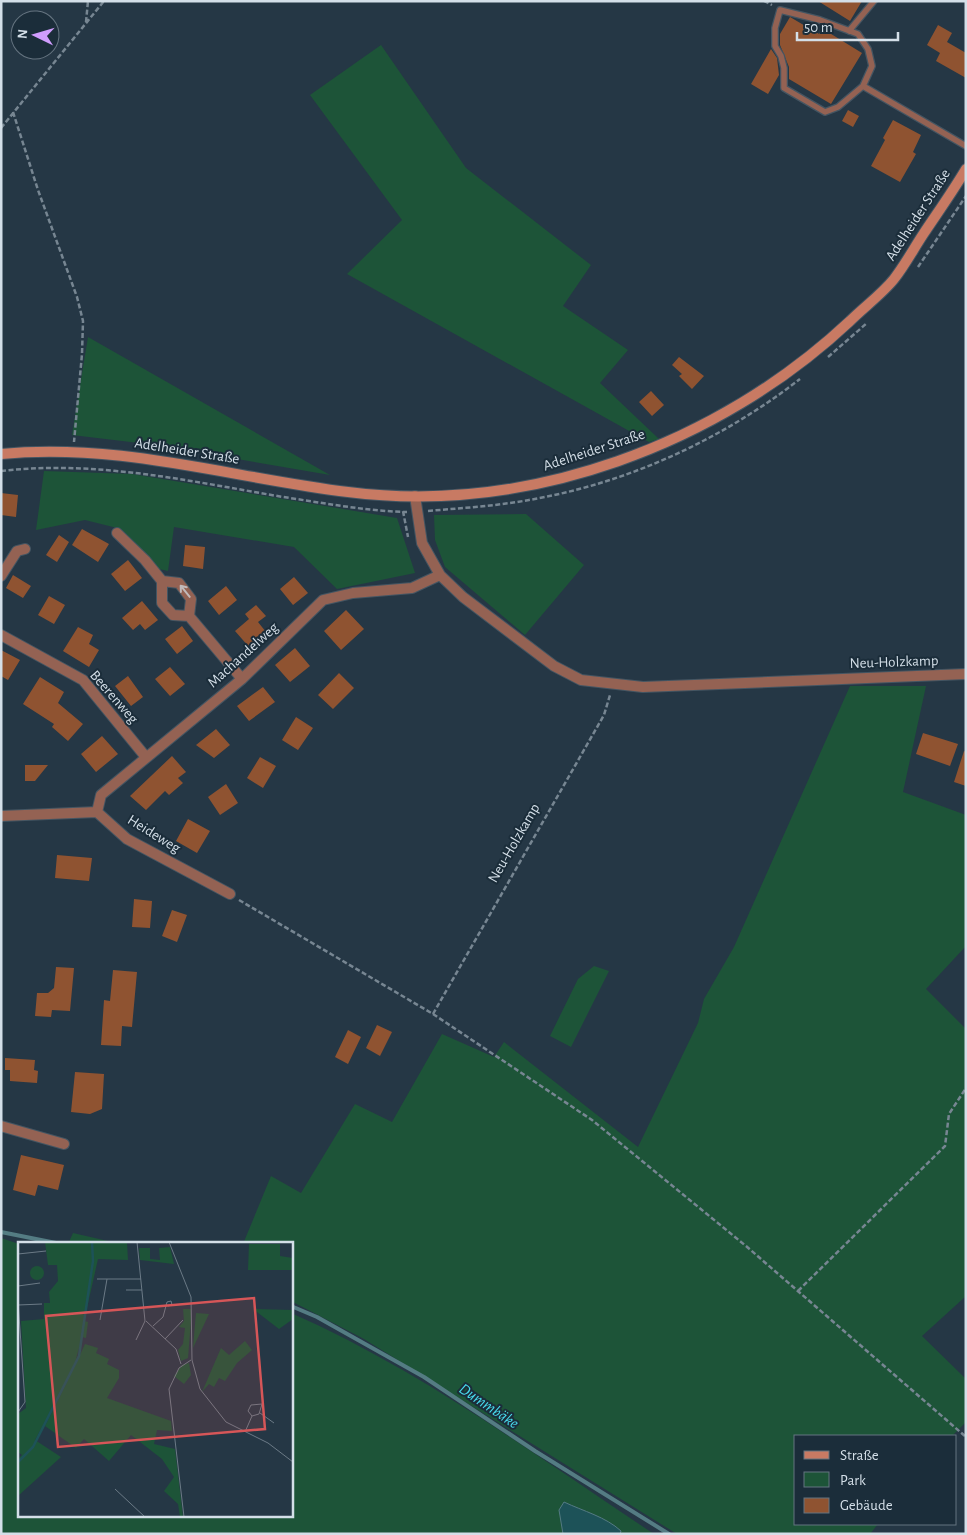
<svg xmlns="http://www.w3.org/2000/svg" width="967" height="1535" font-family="'Alegreya Sans',sans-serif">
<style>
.green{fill:#1d5438}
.water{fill:#1d5258;stroke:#547c83}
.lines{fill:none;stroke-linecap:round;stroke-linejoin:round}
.stream{stroke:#547c83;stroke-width:4}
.building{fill:#8f5331}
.lane-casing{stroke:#445562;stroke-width:8}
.street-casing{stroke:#445562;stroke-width:12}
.secondary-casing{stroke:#445562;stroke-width:12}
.path{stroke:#778692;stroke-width:2.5;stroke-dasharray:5 2.5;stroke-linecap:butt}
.lane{stroke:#946253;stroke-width:5.5}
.street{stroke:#946253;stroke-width:10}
.secondary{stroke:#c87a63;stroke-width:10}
.oneway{stroke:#c1babb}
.labels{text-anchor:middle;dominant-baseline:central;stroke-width:4;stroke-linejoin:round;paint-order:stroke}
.street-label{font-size:15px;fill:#d4dfe8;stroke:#1b2d3a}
.water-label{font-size:16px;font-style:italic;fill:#48dbed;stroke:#1b2d3a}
.inset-river{fill:none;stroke:#1d5258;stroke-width:2.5}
.inset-road{fill:none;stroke:#6b7a86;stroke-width:1}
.view{fill:#d65658;fill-opacity:0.15;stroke:#d65658;stroke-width:2.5}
.inset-edge{fill:none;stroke:#d4dfe8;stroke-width:2.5}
</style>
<rect width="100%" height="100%" fill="#253745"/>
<path class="green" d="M381,45L466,168L591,265L563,306L628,350L600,383L659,439L649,442L347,274L402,220L310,95Z
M88,337L330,475L156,445L72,435Z
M44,471L132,474L397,518L415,573L337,589L294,547L174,527L168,571L159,569L121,529L85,520L36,530Z
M526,514L584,565L525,635L445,567L435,540L434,515Z
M850,686H926L903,792L966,815V946L926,989L966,1029V1296L922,1336L966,1379V1422L952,1436H796V1524H878L870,1534H677L364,1339L291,1301V1244H243L271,1176L301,1193L355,1104L392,1122L442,1034L494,1057L504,1042L638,1147L698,1023L704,999L734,947Z
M594,966L609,971L571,1047L550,1036L578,979Z
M73,1233L121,1244H68Z
M1,1238L19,1244V1516H291V1313C421,1370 536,1456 654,1534H620L621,1531C606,1517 583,1511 564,1502L559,1510L563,1534H1Z"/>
<path class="water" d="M564,1502C583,1511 606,1517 621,1531L620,1534H563L559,1510Z"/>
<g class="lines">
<path class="stream" d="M1,1232L61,1244
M291,1306L317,1317L424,1377L535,1451L669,1534"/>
</g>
<path class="building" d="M818,1H862L850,21Z
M790,17L819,34L823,29L862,53L831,104L789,79V67L780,45V34Z
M938,25L952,33L947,42L966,53V78L936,61L940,53L927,45Z
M771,49L777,58L779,75L768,94L751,84Z
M848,110L859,116L853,127L842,121Z
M893,120L921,135L913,152L916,154L900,182L871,166L885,140L883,138Z
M679,357L704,376L692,389L679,376L682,374L672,365Z
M651,391L664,405L652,416L639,402Z
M1,493L18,495L16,517L1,515Z
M82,529L109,544L98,562L72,545Z
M59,535L69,542L57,562L46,555Z
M185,545L205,547L203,569L183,566Z
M128,560L142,578L125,591L111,574Z
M13,575L31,586L23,598L6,588Z
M294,577L308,593L293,605L280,589Z
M226,586L237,600L219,615L208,601Z
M49,596L65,605L54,624L38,615Z
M142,601L158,620L145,630L140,624L133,630L122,618Z
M256,605L266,616L258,622L266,632L249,647L235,631L249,619L245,614Z
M346,610L364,629L341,650L324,631Z
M182,626L193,641L177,654L165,639Z
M78,627L93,635L89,644L99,650L89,667L63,651Z
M295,648L310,666L290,682L275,665Z
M1,650L20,660L8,680L1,676Z
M170,667L185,684L170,696L155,679Z
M339,673L354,688L333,709L318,695Z
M128,676L143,697L131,706L115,686Z
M40,677L64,692L58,703L83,724L68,741L52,727L54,724L23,704Z
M263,687L275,702L249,721L237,706Z
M296,717L313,728L298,750L282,740Z
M216,729L230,745L214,758L196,745Z
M923,733L958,744L950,766L916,754Z
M102,736L118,754L96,772L81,754Z
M964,751L966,752V786L954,782Z
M172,756L186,772L178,778L183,783L169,795L165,791L146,810L130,796Z
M260,757L276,766L263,788L247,778Z
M25,765H48L35,781H25Z
M226,784L238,803L220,815L208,797Z
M188,819L210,831L197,853L176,841Z
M57,855L92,858L89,881L55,878Z
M134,899L152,901L150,928L132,927Z
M172,910L187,915L177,942L162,936Z
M56,967L74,968L70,1011L52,1010L51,1017L35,1016L37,993H48L54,988Z
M113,970L137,972L132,1027L122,1026L121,1046L101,1045L104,1000L110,1001Z
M377,1025L392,1032L380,1056L366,1048Z
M348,1030L361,1037L348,1064L335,1057Z
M5,1058L35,1060L34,1070L38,1071L37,1083L10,1081V1070H5Z
M75,1072L104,1074L102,1109L90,1114L71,1112Z
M21,1155L64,1165L58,1190L38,1185L35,1196L13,1190Z"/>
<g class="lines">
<defs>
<path id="lane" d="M849,31L874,1
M863,86L838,107L825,112L784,88V68L781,56L775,46V28L780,10L820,20L858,34L868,49L872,66L863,86L966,146"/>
<path id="street" d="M415,496L422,543L440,575L463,597L554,666L581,680L643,687L966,674
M117,533L145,560L162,581V603L173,615L189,616
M1,576L17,551L25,549
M162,581L179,583L191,599L189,616L242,679
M1,635L83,680L145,756
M97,812L101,795L242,679L323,600L353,593L412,588L440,575
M1,816L97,812L127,839L230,894
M1,1126L64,1144"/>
<path id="secondary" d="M1,454C118,442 233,478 348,492C529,515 719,444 850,321C864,307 882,294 894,279C905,265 914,248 924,233C938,212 953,191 966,169"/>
</defs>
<use href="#lane" class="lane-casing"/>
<use href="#street" class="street-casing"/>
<use href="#secondary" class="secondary-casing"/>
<path class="path" d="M764,1L772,5
M86,22L88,1
M13,112L38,190L77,297L83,321L82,354L74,442
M1,128L104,1
M918,267L966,196
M828,357L867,323
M1,471C97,460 189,481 283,497C324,503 365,511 407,512
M403,511L408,537
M428,511C462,508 496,506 529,500C628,483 721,440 800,379
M239,900L433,1014L592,1120L746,1246L966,1437
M433,1014L604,715L610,695
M798,1291L945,1146L949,1114L966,1088"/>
<use href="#lane" class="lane"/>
<use href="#street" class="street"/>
<use href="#secondary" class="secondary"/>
</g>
<defs><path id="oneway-shaft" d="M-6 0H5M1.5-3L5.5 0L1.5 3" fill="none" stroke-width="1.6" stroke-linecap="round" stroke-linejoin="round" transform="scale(1.25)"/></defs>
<use class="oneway" href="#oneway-shaft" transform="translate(185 591) rotate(-129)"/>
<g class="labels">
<g class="street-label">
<text transform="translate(918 215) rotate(-57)">Adelheider Straße</text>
<text transform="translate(594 450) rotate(-18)">Adelheider Straße</text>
<text transform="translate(187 451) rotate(9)">Adelheider Straße</text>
<text transform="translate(243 655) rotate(-42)">Machandelweg</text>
<text transform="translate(894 662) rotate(-2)">Neu-Holzkamp</text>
<text transform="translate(114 697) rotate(49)">Beerenweg</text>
<text transform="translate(154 834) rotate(32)">Heideweg</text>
<text transform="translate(514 843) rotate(-60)">Neu-Holzkamp</text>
</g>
<g class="water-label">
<text transform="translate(489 1406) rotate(34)">Dummbäke</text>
</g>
</g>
<g transform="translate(18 1242)">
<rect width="275" height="275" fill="#253745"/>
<path d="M27,0H109L110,18L80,17L66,79L70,80L68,96L64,95L55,128L67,102L80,106L78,111L91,117L89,122L101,128V136L89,156L153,179L154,189L139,188L136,202L157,207L165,275H162L160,262L146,249L156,235L144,217L113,193L91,219L66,197L58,206L27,184L52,134L17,198L43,215L0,254V217L4,213L0,210V172L8,166L3,79L26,77V61H32L31,50L40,39L39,23H30ZM231,2H262V14L275,16V28H230ZM152,5L156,22L122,18L121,6H132V17L142,18L141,6ZM12 31a7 7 0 1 1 14 0a7 7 0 1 1-14 0ZM165,67H173V79L170,116L163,119L160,108L165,102L167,86L161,85L166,79ZM235,67L275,68V77L261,87ZM178,71L191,72L175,106L177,82ZM227,99L234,108L219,121L207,139L201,136L196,145L191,142L184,150L203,106L211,113ZM171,121L173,133L166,142L156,134L164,123Z" fill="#1d5438"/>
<path class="inset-river" d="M0,220L15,205L61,114L75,19L74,0"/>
<path class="inset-road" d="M151,0L173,55L174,118L182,147L208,180L250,201L275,220M0,12L28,9M79,37H123M0,44L22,41M108,48H124M0,59L7,160L0,170M0,63L24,62M82,78L89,37M128,79L158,107L163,122M135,84L145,75L149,60L153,59L154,63L150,64M147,97L165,78M118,98L127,79L119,0M242,171L256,181M227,190L234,174L241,172L244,162L233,163L230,169L234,174M97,247L127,275M166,275L151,147L161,126L173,118"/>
<path class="view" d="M236,56L247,187L40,205L28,74Z"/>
<rect width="275" height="275" class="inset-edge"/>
</g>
<rect width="967" height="1535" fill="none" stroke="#d4dfe8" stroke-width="5"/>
<rect x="794" y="1435" width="162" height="90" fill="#1b2d3a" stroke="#657480"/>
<rect x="804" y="1451" width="25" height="8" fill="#c87a63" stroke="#657480"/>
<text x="840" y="1460" font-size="15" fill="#d4dfe8">Straße</text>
<rect x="804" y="1472" width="25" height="15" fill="#1d5438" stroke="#657480"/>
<text x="840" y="1485" font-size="15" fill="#d4dfe8">Park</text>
<rect x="804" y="1498" width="25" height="15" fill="#8f5331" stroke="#657480"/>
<text x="840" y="1510" font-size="15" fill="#d4dfe8">Gebäude</text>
<g transform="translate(35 35) rotate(275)"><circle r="24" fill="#1b2d3a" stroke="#657480"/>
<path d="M0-4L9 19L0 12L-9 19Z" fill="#d09dfe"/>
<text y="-8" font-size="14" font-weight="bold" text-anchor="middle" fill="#d4dfe8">N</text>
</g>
<path d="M797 32v8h101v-8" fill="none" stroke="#d4dfe8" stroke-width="2.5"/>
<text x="804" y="32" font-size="15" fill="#d4dfe8" stroke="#1b2d3a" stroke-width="4" paint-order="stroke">50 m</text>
</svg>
